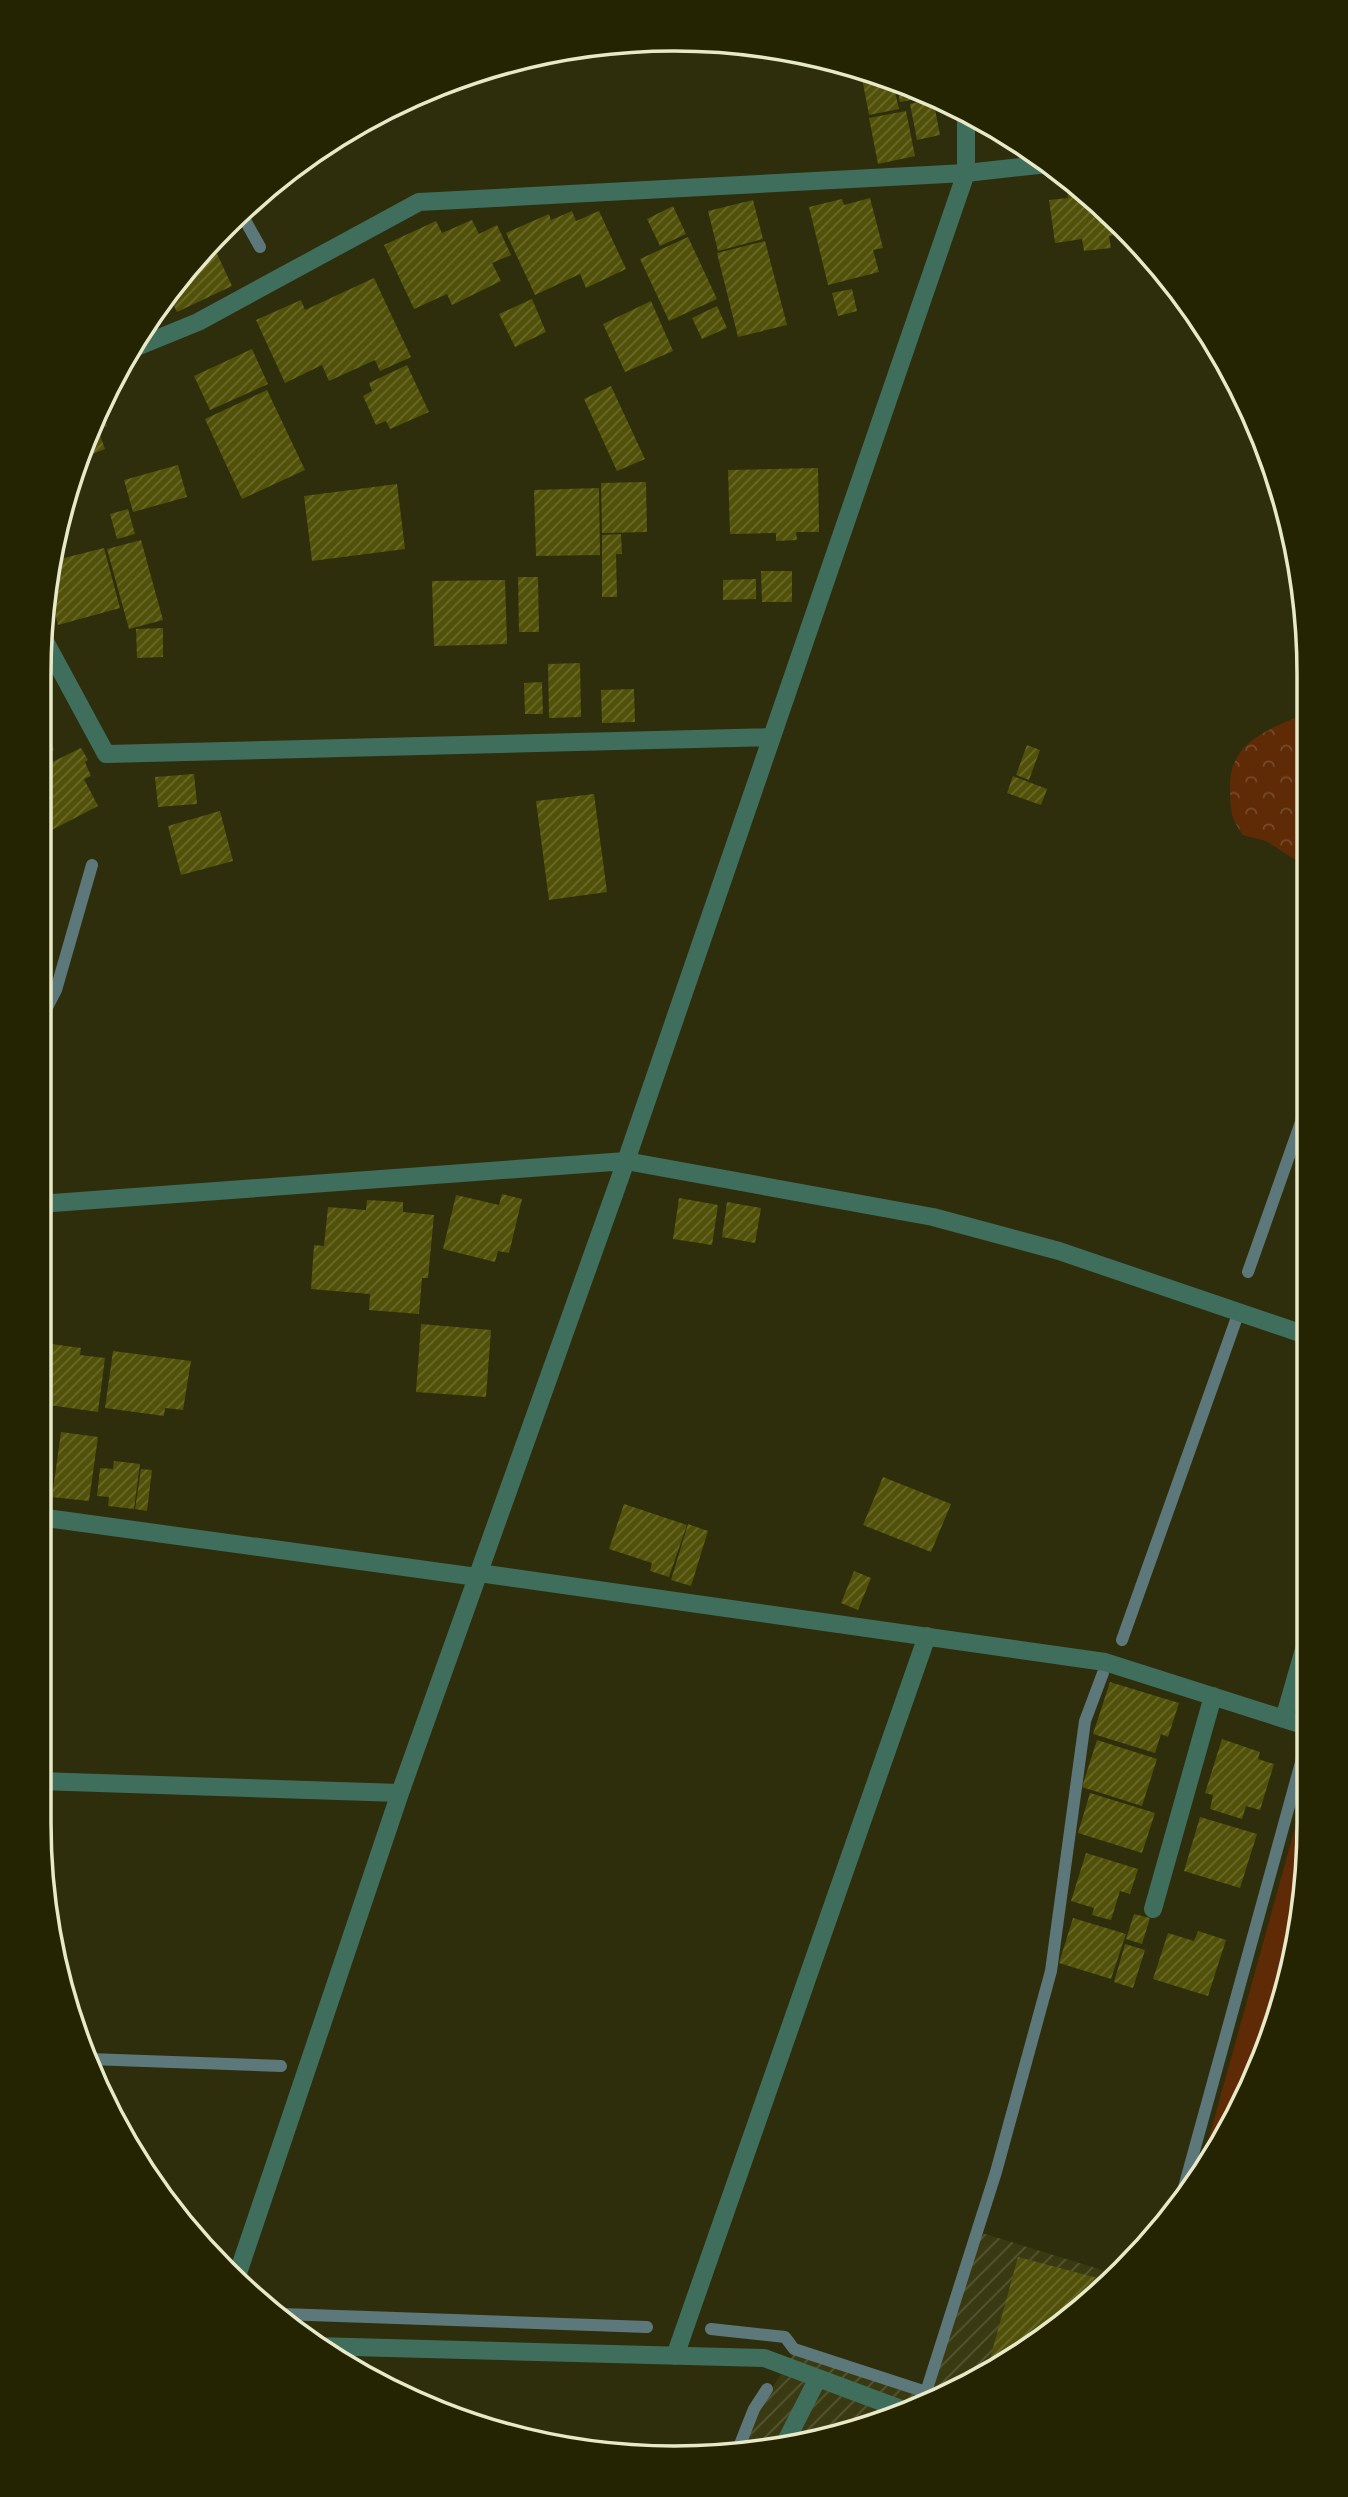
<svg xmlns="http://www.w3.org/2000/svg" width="1348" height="2497" font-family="Manrope,sans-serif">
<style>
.industrial{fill:url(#industrial-furrows)}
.green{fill:#5f2b07}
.forest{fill:url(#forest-crowns)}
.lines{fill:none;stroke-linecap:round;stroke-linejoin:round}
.stream{stroke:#5d787b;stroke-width:12}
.building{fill:url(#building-hatch)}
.minor{stroke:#3f6e5d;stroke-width:18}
.rim{fill:none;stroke:#e8e9c8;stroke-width:3.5}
</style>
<defs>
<pattern id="industrial-furrows" width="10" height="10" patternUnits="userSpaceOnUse" patternTransform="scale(1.75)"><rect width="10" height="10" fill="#3a3a12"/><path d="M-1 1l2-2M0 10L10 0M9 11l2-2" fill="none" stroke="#565633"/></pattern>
<pattern id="forest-crowns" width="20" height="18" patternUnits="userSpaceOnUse" patternTransform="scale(1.75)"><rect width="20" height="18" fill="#5f2b07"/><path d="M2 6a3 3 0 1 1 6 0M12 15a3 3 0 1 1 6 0" fill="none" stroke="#764a2a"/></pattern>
<pattern id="building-hatch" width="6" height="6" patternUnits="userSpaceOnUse" patternTransform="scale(1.75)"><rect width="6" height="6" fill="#515109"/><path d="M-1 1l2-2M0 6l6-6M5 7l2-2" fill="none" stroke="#6a6a2b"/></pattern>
</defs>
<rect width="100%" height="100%" fill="#2e2e0c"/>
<path class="industrial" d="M982,2233L1115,2274L1093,2301L918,2410L742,2451L757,2412L795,2352L930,2396Z"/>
<path class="green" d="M1308,1781V1864L1305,1881L1254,2069L1225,2140L1200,2170Z"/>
<path class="forest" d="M1304,714L1305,866L1266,841L1243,835C1230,816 1231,813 1230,789C1228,742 1268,730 1304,714Z"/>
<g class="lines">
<path class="stream" d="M241,213L260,247
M39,1023L56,990L92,865
M1248,1272L1306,1108
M1122,1640L1236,1320
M89,2059L281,2066
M1183,2191L1308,1737
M282,2314L647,2327
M711,2329L785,2337L794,2349L926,2392L996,2172L1051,1971L1085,1721L1103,1673
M737,2452L754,2409L767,2389"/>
</g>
<path class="building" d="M882,74L892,78L899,109L869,115L862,78Z
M896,80L899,82L931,96L900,102Z
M933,99L940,135L917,140L910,104Z
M906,111L915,156L878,164L869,118Z
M1072,181L1093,196L1119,226L1120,234L1109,236L1111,248L1084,251L1082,239L1055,243L1049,200L1068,198L1066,182Z
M870,198L883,248L873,250L879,272L828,285L809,207L842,199L844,205Z
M753,200L763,239L718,251L708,211Z
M673,206L686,234L660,246L647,219Z
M572,211L576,221L599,211L626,269L586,288L580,274L535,295L506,233L549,214L551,220Z
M472,220L479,234L497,225L511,255L492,263L501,281L452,305L447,294L414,309L384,245L436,221L442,233Z
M688,237L717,299L669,321L640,259Z
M211,241L232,286L177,312L168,294L196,255Z
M765,241L787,325L738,337L717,253Z
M374,278L411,357L380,371L375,360L329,381L322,365L285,383L256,320L301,300L305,310Z
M852,289L857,311L838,316L832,293Z
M532,299L546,332L515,347L499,314Z
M651,301L673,351L625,372L603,324Z
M717,306L727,328L702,339L692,318Z
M252,349L268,384L210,410L194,376Z
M407,365L429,412L390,429L386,421L376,425L363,396L372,391L369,383Z
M611,386L645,459L617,471L584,399Z
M267,390L305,470L242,499L205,419Z
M101,410L107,426L98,430L105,449L82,458Z
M178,465L187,497L133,512L124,480Z
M818,468L819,532H796L797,540L776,541V533L730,534L728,470Z
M646,482L647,532L602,533L601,483Z
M397,484L405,549L312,561L304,496Z
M599,488L600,555L536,556L534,490Z
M128,509L135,534L117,539L110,514Z
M621,534L622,554H616L617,597H602V535Z
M141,540L163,620L129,629L107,549Z
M104,548L120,608L58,625L48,585L52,561Z
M761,571H792V602H762Z
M518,577H538L539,632H519Z
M756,579V599L723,600V580Z
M505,580L507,644L434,646L432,581Z
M163,628V657L137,658L136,629Z
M580,663L581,717L549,718L548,664Z
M542,682L543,714H525L524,683Z
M634,689L635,722L602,723L601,690Z
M42,726L54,750L40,757V728Z
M1027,745L1040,750L1029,780L1016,775Z
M81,748L88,760L85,762L91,776L84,779L98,806L46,833L49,838L40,842V768Z
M194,774L197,804L158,807L155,777Z
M1013,776L1047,789L1041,805L1007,793Z
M594,794L607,892L549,900L536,801Z
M220,811L233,861L181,875L168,826Z
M502,1194L522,1199L509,1253L498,1251L495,1262L443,1249L456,1195L499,1205Z
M679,1198L718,1205L712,1245L673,1239Z
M367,1200L403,1202V1212L434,1215L428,1278H422L419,1314L369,1310L370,1294L311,1289L314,1245L324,1246L328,1207L366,1210Z
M727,1202L761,1208L755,1243L722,1237Z
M421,1324L491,1330L486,1397L416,1392Z
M44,1343L81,1348L80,1355L105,1358L98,1412L42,1404L43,1396L39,1395V1376Z
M113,1351L191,1361L183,1410L165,1408L164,1416L105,1408Z
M61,1432L98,1437L89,1501L52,1497Z
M114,1461L140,1464L134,1509L108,1506L109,1497L97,1496L100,1468L113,1469Z
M141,1469L152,1470L147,1511L135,1509Z
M883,1477L951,1504L931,1552L863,1525Z
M624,1504L687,1525L669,1577L650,1571L652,1563L609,1549Z
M688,1524L708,1531L691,1586L671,1580Z
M854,1571L871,1578L858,1610L841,1603Z
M1110,1682L1179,1703L1168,1737L1161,1734L1155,1753L1093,1734Z
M1222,1739L1260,1752L1258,1759L1274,1764L1260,1810L1246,1806L1242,1819L1210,1809L1213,1795L1205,1793Z
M1097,1740L1157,1759L1142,1806L1082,1787Z
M1090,1793L1155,1813L1142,1853L1078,1833Z
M1200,1817L1257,1834L1240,1888L1184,1871Z
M1086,1853L1138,1869L1130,1894L1120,1891L1111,1920L1092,1915L1094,1908L1071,1901Z
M1134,1914L1150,1918L1142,1944L1126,1939Z
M1073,1918L1126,1934L1111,1979L1059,1963Z
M1198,1931L1226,1940L1208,1996L1153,1979L1168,1933L1194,1941Z
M1125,1944L1145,1950L1133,1988L1114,1982Z
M1018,2257L1109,2281L1093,2301L988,2366Z"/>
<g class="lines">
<path class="minor" d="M127,351L198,322L419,202L966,173L1048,164
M40,632L106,754L772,737
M39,1204L626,1161L933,1217L1059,1251L1306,1335
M39,1517L477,1577
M479,1573L1105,1662L1303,1725
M1284,1719L1307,1639
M39,1781L400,1793
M1153,1909L1213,1696
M238,2273L400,1793L626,1161L966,173V112
M315,2346L764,2358L909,2412
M675,2356L927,1636
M786,2441L818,2378"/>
</g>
<path d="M0 0H1348V2497H0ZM674 51H674A623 623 0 0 1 1297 674V1823A623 623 0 0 1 674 2446H674A623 623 0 0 1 51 1823V674A623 623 0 0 1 674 51Z" fill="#252402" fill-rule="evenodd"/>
<path class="rim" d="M674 51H674A623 623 0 0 1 1297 674V1823A623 623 0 0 1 674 2446H674A623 623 0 0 1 51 1823V674A623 623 0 0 1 674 51Z"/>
</svg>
